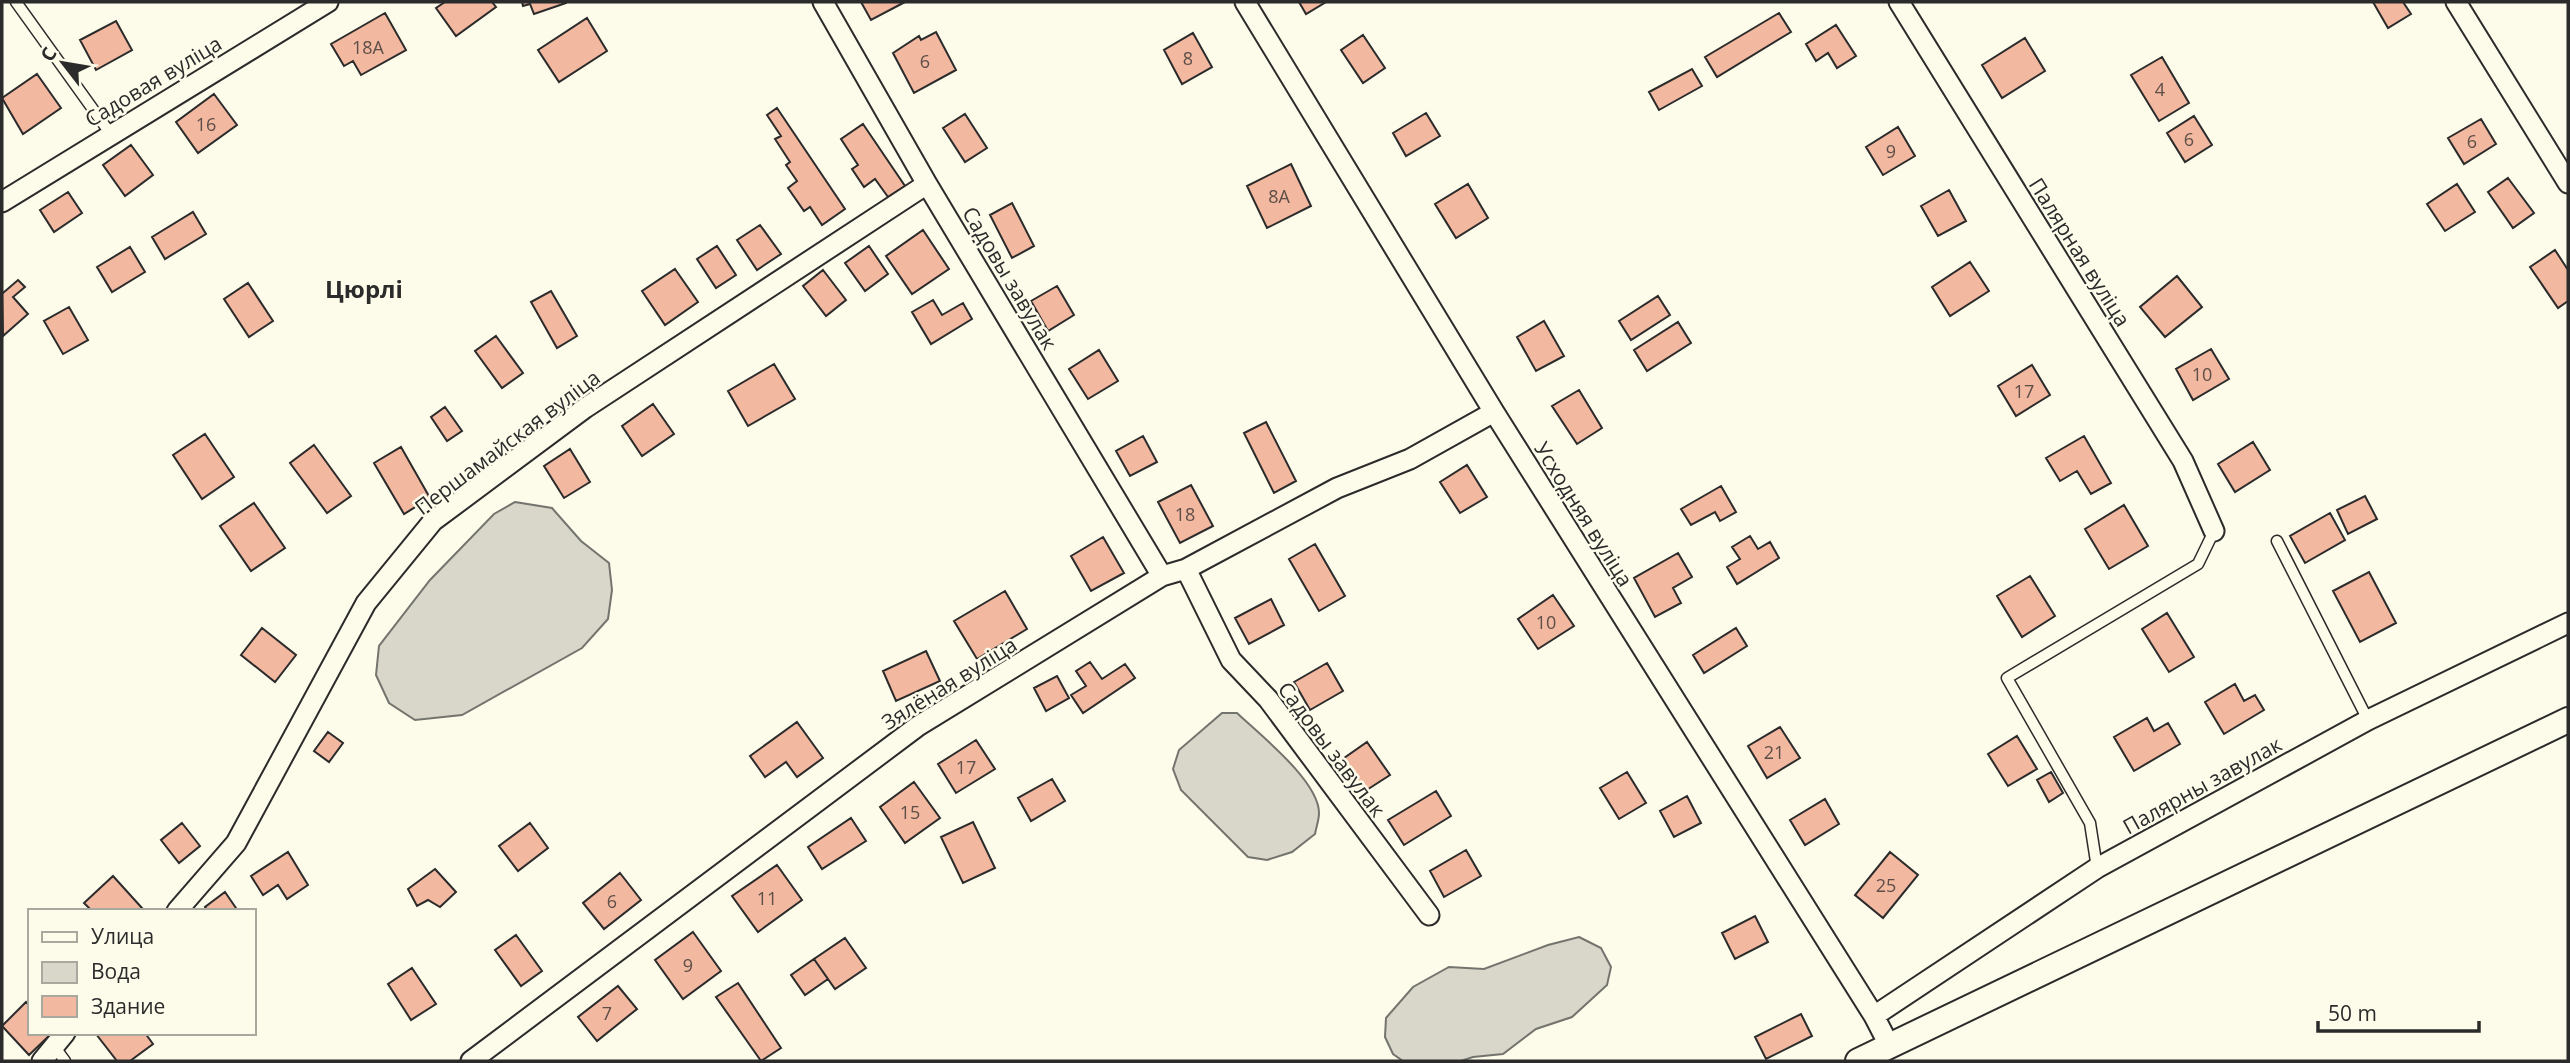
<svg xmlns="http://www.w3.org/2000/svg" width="2570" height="1063" font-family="'Open Sans',sans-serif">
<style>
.water{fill:#d8d7c9;stroke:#74746e;stroke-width:2}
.building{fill:#f2b8a0;stroke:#2b2b2b;stroke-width:2}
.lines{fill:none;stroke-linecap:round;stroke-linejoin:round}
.service-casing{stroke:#2b2b2b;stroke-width:13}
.minor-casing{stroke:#2b2b2b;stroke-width:23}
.tertiary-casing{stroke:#2b2b2b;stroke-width:28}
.service{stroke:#fdfbea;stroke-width:10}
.minor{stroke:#fdfbea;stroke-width:19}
.tertiary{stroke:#fdfbea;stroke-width:24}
.labels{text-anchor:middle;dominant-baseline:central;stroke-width:5;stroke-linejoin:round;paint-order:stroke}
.number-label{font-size:18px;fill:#5d4e48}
.street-label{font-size:21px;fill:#2b2b2b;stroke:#fdfbea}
.quarter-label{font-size:24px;font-weight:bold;fill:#2b2b2b;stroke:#fdfbea}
</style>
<rect width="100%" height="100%" fill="#fdfbea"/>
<path class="water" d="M515,502L552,508L581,541L609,563L612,590L608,619L582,648L462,715L415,720L389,703L376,675L379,646L430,580L494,514Z
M1222,713H1237C1259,734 1319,781 1319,813C1319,820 1316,828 1315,834L1292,852L1267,860L1248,857L1181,790L1173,769L1179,750Z
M1579,937L1601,948L1611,967L1607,985L1572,1017L1536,1029L1503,1054L1473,1057L1461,1061H1403L1393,1054L1385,1037L1386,1018L1413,987L1449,967L1484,969L1548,945Z"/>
<path class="building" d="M445,2H492L496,7L456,36L436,8Z
M522,2H566V3L534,14L530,4L523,6Z
M861,2H905L871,20Z
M1299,2H1326L1306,14Z
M2373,2H2403L2411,14L2388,28Z
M385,13L406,50L361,75L353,61L344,66L331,44Z
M1779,13L1791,32L1717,77L1705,57Z
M587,18L607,51L559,82L538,50Z
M116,21L132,50L96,70L80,40Z
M1836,25L1856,56L1837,68L1828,53L1816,61L1806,44Z
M936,32L956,70L914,93L893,53L919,36L921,40Z
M1193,33L1212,67L1182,84L1164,50Z
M1363,35L1385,68L1363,83L1341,50Z
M2025,38L2045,71L2002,98L1982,65Z
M2162,57L2189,103L2159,121L2131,75Z
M1692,69L1702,86L1659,110L1649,92Z
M37,74L61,108L23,134L2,98Z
M214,94L237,125L198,153L176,122Z
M777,108L845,209L822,225L810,207L804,211L788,188L797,181L786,165L790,162L775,139L781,136L767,115Z
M1426,113L1440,136L1406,156L1393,133Z
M965,114L987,148L965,162L943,128Z
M2194,116L2212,145L2185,162L2167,133Z
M2481,119L2496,144L2464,164L2448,138Z
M863,124L905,186L888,197L875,179L864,187L852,169L858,165L841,139Z
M1898,127L1915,156L1883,175L1866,147Z
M131,145L153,175L125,196L103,165Z
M1291,164L1311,206L1267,228L1247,186Z
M2508,178L2534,213L2513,228L2488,192Z
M1468,184L1488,218L1456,238L1435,204Z
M2457,184L2475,212L2445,231L2427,204Z
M1949,190L1966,221L1938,236L1921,206Z
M68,192L82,213L54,232L40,210Z
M1012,203L1034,246L1012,258L990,215Z
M193,212L206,234L165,259L152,237Z
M760,225L781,254L757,270L737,240Z
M923,230L949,269L912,294L886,256Z
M717,246L736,275L716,288L697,259Z
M869,246L888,274L865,291L845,263Z
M130,247L145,272L112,292L97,267Z
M2555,250L2568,270V301L2558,308L2530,267Z
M1970,262L1989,291L1950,316L1932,287Z
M675,269L698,302L665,325L642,291Z
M823,270L846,300L826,316L803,286Z
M2177,276L2202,307L2165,337L2140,307Z
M18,280L25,287L13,297L28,314L3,336L2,291L3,293Z
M248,283L273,321L249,337L224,299Z
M1057,286L1074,315L1048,331L1031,301Z
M551,291L577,336L557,348L531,302Z
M1658,296L1670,315L1631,340L1619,321Z
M933,300L942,315L963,303L972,319L931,344L912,312Z
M69,307L88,340L63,354L44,321Z
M1544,321L1564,356L1536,371L1517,337Z
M1678,322L1691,343L1647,371L1634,350Z
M496,336L523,373L502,388L475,351Z
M2211,349L2229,379L2193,400L2176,369Z
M1099,350L1118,381L1088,399L1069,369Z
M774,364L795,399L748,426L728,391Z
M2032,365L2050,395L2016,416L1998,386Z
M1579,390L1602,428L1577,444L1552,406Z
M653,404L674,434L642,456L622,426Z
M445,407L462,431L447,441L431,417Z
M1266,422L1296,481L1274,493L1244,433Z
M205,434L234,477L202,499L173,455Z
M1143,436L1157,462L1130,476L1116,451Z
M2084,436L2111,483L2091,494L2077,471L2060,481L2046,458Z
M2253,442L2270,470L2235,492L2218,464Z
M314,445L351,496L327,513L290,463Z
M401,447L430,498L404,514L374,463Z
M570,449L590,482L564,498L544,466Z
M1467,465L1487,497L1460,513L1440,482Z
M1191,485L1213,526L1180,543L1158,502Z
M1721,486L1736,512L1720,521L1715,512L1691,525L1681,509Z
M2365,496L2377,519L2348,534L2337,510Z
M254,503L285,548L251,571L220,526Z
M2124,505L2148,546L2109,569L2085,529Z
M2330,513L2345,540L2305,563L2290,536Z
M1750,536L1758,549L1770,542L1779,558L1737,584L1727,567L1740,559L1732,547Z
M1103,537L1124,573L1091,591L1071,556Z
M1315,544L1345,596L1319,611L1289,559Z
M1678,553L1692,577L1673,588L1681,603L1655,617L1634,578Z
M2369,572L2396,623L2360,642L2333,591Z
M2030,576L2055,616L2022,637L1997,596Z
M1005,591L1027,629L977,659L954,621Z
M1553,595L1574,626L1538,649L1518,619Z
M1271,599L1284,625L1249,644L1235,618Z
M2167,613L2194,657L2169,672L2142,629Z
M262,628L296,655L275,682L241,655Z
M1736,628L1747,646L1704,673L1693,655Z
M926,651L940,681L896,701L883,671Z
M1090,662L1102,679L1125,664L1135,678L1083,713L1071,695L1086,686L1076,671Z
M1327,663L1343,691L1310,710L1294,682Z
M1057,676L1069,698L1046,711L1034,688Z
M2235,684L2244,701L2255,695L2264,710L2224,734L2205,702Z
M2147,718L2154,731L2168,723L2180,744L2134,771L2114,737Z
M797,722L823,758L797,777L786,762L765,777L750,756Z
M1780,727L1800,758L1767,778L1748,746Z
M328,732L343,743L329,762L314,751Z
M2017,736L2037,769L2008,786L1988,754Z
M976,740L995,769L956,793L938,764Z
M1367,742L1390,775L1359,795L1337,763Z
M1627,772L1646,803L1619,819L1600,788Z
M2051,772L2063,793L2049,802L2037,780Z
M1052,779L1065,801L1031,821L1018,798Z
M914,782L940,818L905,843L880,807Z
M1436,791L1451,816L1404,845L1388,820Z
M1687,796L1701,823L1674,837L1660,811Z
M1825,799L1839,824L1805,845L1790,820Z
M851,818L866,841L822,869L808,847Z
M973,822L995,868L963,883L941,837Z
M182,823L200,846L179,863L161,840Z
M530,823L548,848L518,871L499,846Z
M1466,850L1481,876L1444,897L1430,871Z
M288,852L308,885L287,899L278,885L263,895L251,876Z
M1890,852L1918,875L1883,918L1855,895Z
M777,865L802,900L758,932L732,896Z
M435,869L456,892L440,907L428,900L417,906L408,889Z
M620,873L641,900L604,929L583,903Z
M113,876L142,908L139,911H92L84,903Z
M225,892L238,911H208L205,907Z
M1755,916L1768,942L1735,959L1722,933Z
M693,932L721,971L683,999L655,960Z
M516,935L542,971L521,986L495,950Z
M845,938L866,968L835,989L814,959Z
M814,959L828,979L805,995L791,975Z
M412,968L436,1004L411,1020L388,984Z
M738,983L781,1048L761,1061L716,997Z
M618,986L637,1009L597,1041L578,1017Z
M26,1002L30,1006V1033H52L29,1055L2,1026Z
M1801,1014L1812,1036L1766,1059L1755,1037Z
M145,1033L153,1044L130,1061H117L96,1034Z"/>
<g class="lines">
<defs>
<path id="service" d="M16,2L110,133
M2277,541L2368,720
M2097,868L2090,823L2007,678L2198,564L2214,531
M54,1046L65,1061"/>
<path id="minor" d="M823,2L927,184L1162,576
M1245,2L1494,412L1874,1016L1890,1047
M1899,2L2183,461L2214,531
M2456,2L2568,183
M2,202L328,2
M1186,569L1231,660L1268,699L1429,915
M177,911L236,843L366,603L433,521L585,408L927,184
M1874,1016L2097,868L2368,720L2568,623
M42,1061L65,1033
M471,1061L918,726L1162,576L1186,569L1337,488L1410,459L1494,412"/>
<path id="tertiary" d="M1858,1061L2568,720"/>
</defs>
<use href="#service" class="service-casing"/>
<use href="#minor" class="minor-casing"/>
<use href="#tertiary" class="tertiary-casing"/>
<use href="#service" class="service"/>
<use href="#minor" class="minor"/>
<use href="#tertiary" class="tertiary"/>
</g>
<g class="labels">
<g class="number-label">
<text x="368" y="47">18А</text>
<text x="1188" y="58">8</text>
<text x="925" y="61">6</text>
<text x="2160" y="89">4</text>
<text x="206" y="124">16</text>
<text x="2189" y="139">6</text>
<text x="2472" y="141">6</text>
<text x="1891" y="151">9</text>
<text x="1279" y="196">8А</text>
<text x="2202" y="374">10</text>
<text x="2024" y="391">17</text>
<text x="1185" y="514">18</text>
<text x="1546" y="622">10</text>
<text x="1774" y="752">21</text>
<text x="966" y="767">17</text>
<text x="910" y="812">15</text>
<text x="1886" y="885">25</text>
<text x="767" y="898">11</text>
<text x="612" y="901">6</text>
<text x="688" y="965">9</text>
<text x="607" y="1013">7</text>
</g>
<g class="street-label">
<text transform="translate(153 81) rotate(-31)">Садовая вуліца</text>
<text transform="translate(2080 252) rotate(58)">Палярная вуліца</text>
<text transform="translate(1010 278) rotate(59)">Садовы завулак</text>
<text transform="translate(507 442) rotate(-37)">Першамайская вуліца</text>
<text transform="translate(1584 514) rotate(58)">Усходняя вуліца</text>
<text transform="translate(949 683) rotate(-32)">Зялёная вуліца</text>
<text transform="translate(1332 749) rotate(53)">Садовы завулак</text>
<text transform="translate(2202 785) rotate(-29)">Палярны завулак</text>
</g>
<g class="quarter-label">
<text x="364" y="288">Цюрлі</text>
</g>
</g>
<rect width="2570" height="1063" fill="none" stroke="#2b2b2b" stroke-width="7"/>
<rect x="28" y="909" width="228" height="126" fill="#fdfbea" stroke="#a9a89e" stroke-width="2"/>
<rect x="42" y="932" width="35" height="10" fill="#fdfbea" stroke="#a9a89e" stroke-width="2"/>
<text x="91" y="944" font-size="21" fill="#2b2b2b">Улица</text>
<rect x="42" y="962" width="35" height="21" fill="#d8d7c9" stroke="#a9a89e" stroke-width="2"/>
<text x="91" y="979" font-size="21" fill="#2b2b2b">Вода</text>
<rect x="42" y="996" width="35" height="21" fill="#f2b8a0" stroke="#a9a89e" stroke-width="2"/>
<text x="91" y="1014" font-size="21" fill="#2b2b2b">Здание</text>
<g transform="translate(63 63) rotate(301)" stroke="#fdfbea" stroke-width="5" paint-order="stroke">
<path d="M0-5L12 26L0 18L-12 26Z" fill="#2b2b2b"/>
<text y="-10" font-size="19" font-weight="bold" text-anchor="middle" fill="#2b2b2b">С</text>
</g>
<path d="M2318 1021v10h161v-10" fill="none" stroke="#2b2b2b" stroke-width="3.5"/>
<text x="2328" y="1021" font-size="21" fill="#2b2b2b" stroke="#fdfbea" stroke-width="5" paint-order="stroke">50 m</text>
</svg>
